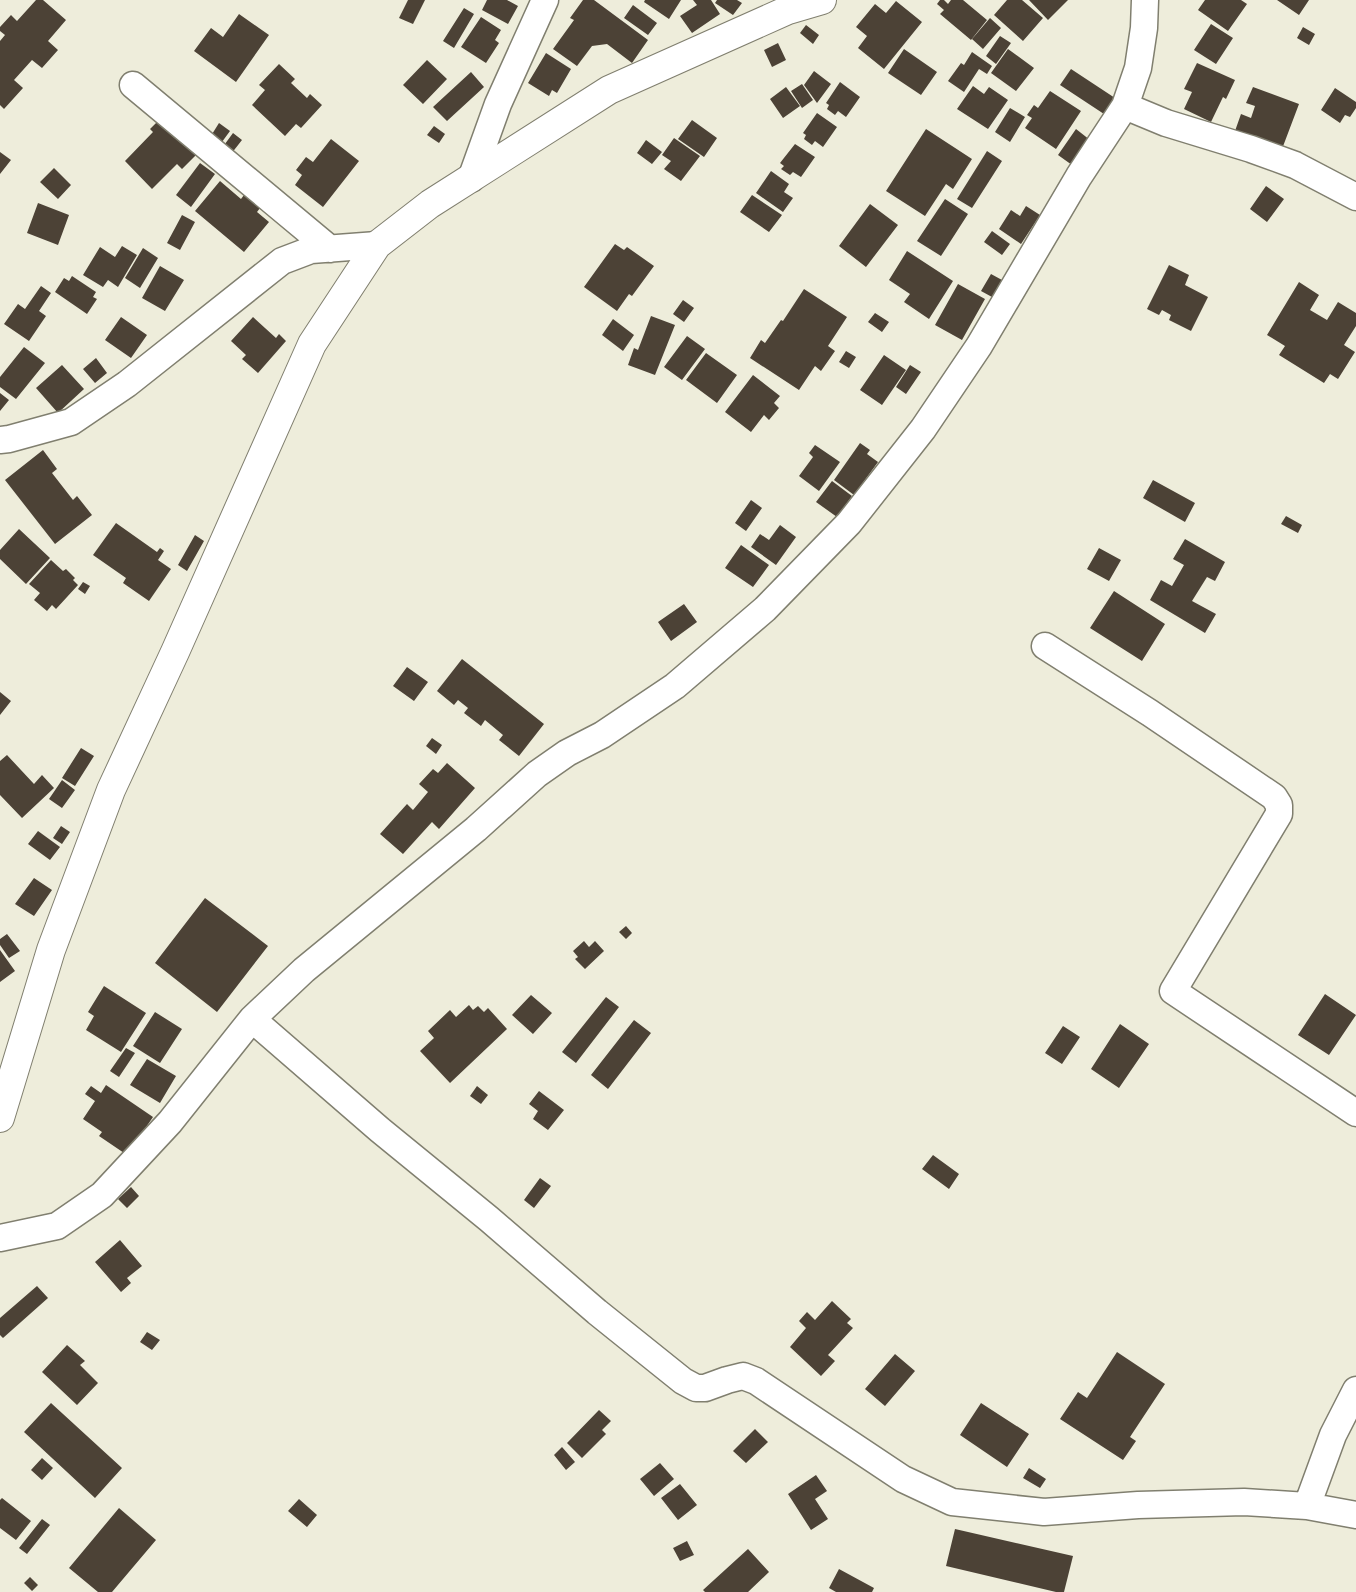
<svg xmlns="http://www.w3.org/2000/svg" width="1356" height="1592" font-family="Manrope,sans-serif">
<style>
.building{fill:#4c4236}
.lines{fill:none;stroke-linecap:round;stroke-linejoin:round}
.minor-casing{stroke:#807f6f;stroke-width:29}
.tertiary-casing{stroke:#807f6f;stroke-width:30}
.minor{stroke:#fff;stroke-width:26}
.tertiary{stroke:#fff;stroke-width:28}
</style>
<rect width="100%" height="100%" fill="#eeeddb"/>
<path class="building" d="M36,0H43L66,20L48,41L58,50L42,68L32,60L14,80L23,88L4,109L0,105V41L5,35L0,31V27L11,15L17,21Z
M408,0H425L413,24L399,18Z
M487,0H507L518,6L508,24L482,10Z
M583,0H594L648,40L632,63L607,44L592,46L577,66L553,49L574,20L570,18Z
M645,0H681L669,19L644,2Z
M693,0H711L720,14L692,33L680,16L697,5Z
M717,0H737L742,3L733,15L715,3Z
M940,0H944L948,4L951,0H963L987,20L971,40L940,14L944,10L937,4Z
M1007,0H1022L1043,18L1023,41L994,15Z
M1029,0H1068L1048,20Z
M1205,0H1241L1247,4L1228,31L1198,10Z
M1277,0H1309L1299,15Z
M896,1L922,22L884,69L858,48L867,36L856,27L875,4L886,13Z
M633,5L657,23L648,35L624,18Z
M464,8L474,14L454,48L443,41Z
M239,14L269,35L236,82L194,51L211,28L223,37Z
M481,17L501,30L495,40L499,43L486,63L461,47Z
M990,18L1001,28L983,49L972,39Z
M1211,24L1233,38L1216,64L1194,50Z
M806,25L819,35L813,44L800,33Z
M1303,27L1315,34L1309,45L1297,38Z
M1000,36L1011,43L996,64L986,56Z
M778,43L786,60L772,67L764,50Z
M904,49L937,72L921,95L888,73Z
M1008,49L1034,68L1016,91L991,73Z
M972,52L992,66L987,74L979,69L964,92L948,81L961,63L964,65Z
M546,53L571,69L557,93L552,90L549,96L528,83Z
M427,60L447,79L423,104L403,85Z
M1197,63L1235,80L1226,99L1223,97L1211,122L1184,109L1192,92L1184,89Z
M279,64L295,79L291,83L307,98L310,94L322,105L301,128L296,124L285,136L252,105L265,90L259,85Z
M1071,69L1115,98L1104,114L1060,85Z
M814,71L831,84L817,103L804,85Z
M471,72L484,87L447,121L433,107Z
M840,82L860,97L846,117L838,111L835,115L827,109L829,105L826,103Z
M802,84L813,100L802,108L791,91Z
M973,86L984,94L989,87L1008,100L988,129L957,109Z
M786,87L800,106L783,118L770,99Z
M1253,87L1299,104L1282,149L1235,131L1241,114L1251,118L1255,106L1246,103Z
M1335,88L1356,102V108L1350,117L1345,115L1340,123L1321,110Z
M1050,91L1081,111L1056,149L1025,128L1032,118L1027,115L1034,105L1038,108Z
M1010,108L1025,117L1010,142L995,132Z
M817,113L837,127L823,147L815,141L812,145L804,139L806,135L803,133Z
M161,118L197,154L182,169L177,164L152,189L125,161L153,132L150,129Z
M692,120L717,138L704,157L678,139Z
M219,123L230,131L219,146L209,139Z
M434,126L445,134L439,143L427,135Z
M926,129L972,159L953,189L946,184L925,216L886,191Z
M1076,129L1090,140L1072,165L1058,155Z
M233,133L242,140L231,154L222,148Z
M674,138L700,156L681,181L664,169L671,161L662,155Z
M331,139L359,161L323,207L295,185L302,175L296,170L306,157L313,162Z
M646,140L662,152L652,164L637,153Z
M795,144L815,157L801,177L793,172L790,175L781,169L784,166L780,163Z
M987,151L1002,161L972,208L957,199Z
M0,152L11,160L0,174Z
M200,163L215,174L191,207L176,195Z
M54,168L71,185L58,199L40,182Z
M771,171L789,184L784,192L793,198L783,212L756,193Z
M220,181L241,199L244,195L260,208L257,212L269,222L244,252L195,211Z
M1266,186L1284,199L1267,222L1250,209Z
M752,195L782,215L769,232L740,212Z
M945,199L968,214L941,256L917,241Z
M38,203L69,215L58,245L27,233Z
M870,204L898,225L866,267L839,246Z
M1026,206L1040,215L1021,244L999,229L1011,210L1020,216Z
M182,215L195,222L180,250L167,243Z
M992,231L1010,244L1002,255L984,242Z
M615,244L624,250L627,247L654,266L632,296L629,294L617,311L584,287Z
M122,246L137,255L118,287L108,280L103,287L83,275L100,247L115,257Z
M143,248L158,258L140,288L125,278Z
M907,251L953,281L929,319L904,302L910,294L889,280Z
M1169,265L1189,275L1185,285L1208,297L1191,331L1169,320L1171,315L1162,310L1159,315L1147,309Z
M160,266L184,280L165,311L142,298Z
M991,274L1002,280L992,297L981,291Z
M72,276L96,292L93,297L97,299L87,314L55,292L64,278L69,281Z
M1299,282L1319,295L1310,310L1327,320L1338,302L1356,313V326L1344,345L1355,352L1338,379L1330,374L1324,383L1279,355L1285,346L1267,335Z
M958,284L985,299L962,340L935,325Z
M41,286L51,293L39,311L46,316L29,341L4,324L18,304L25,309Z
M804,289L847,317L828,346L835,351L821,371L815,366L799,390L750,358L761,340L765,343L781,320L783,321Z
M683,300L694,308L684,322L673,314Z
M875,313L889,322L882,332L868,322Z
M651,316L675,325L655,375L628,365L634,348L638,350Z
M121,317L147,335L131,358L105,340Z
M253,317L276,338L279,334L286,341L258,373L242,359L246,355L231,341Z
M613,319L634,335L623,351L602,335Z
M687,336L705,349L682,380L664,367Z
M24,347L45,363L16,399L0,387V377Z
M846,351L856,357L849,368L839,362Z
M706,353L737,375L717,403L686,380Z
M884,355L906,370L882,405L860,390Z
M96,358L107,373L95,383L83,369Z
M62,365L84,389L58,413L36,388Z
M910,365L921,372L906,394L896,387Z
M753,375L780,396L774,403L779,408L769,420L764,415L751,432L725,412Z
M0,393L9,400L0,411Z
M860,443L870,450L867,454L878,462L854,495L834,480Z
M815,445L840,462L819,491L799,476L813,457L809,453Z
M43,450L57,469L52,473L73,500L77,496L92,515L55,544L5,480Z
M1153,480L1195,503L1185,522L1143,498Z
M832,481L852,496L837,517L816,502Z
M751,500L762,508L746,531L735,523Z
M1286,516L1302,525L1298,533L1281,524Z
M116,523L157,552L160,548L164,551L158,560L171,569L149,601L123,583L126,578L93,555Z
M780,525L796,537L776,565L751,547L760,534L769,540Z
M19,529L50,558L26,584L0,559V550Z
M195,535L204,541L187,571L178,565Z
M1185,539L1225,562L1215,581L1207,577L1192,601L1216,614L1205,633L1150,600L1161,580L1172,586L1184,565L1173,559Z
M741,545L769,565L753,587L725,568Z
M1099,548L1121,560L1109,581L1087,569Z
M51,560L63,571L66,569L75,578L73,580L78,585L56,609L52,605L47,611L34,600L40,593L29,584Z
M83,582L90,586L85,594L78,589Z
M1114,591L1165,624L1142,661L1090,628Z
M684,604L697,622L671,641L658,622Z
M462,659L544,724L519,756L499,740L503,735L485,720L481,726L464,713L468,708L458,700L454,705L437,691Z
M407,667L428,682L414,701L393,686Z
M0,692L11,701L0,715Z
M432,738L442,745L436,754L426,746Z
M81,748L94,756L75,786L62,778Z
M7,755L34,784L42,775L54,788L22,818L0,795V761Z
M447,763L475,788L439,829L432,822L403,854L380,834L407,804L413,810L428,792L419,784L433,769L438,773Z
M62,780L75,790L62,808L49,799Z
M61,826L70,832L62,844L53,838Z
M38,831L60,847L50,860L28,844Z
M34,878L52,890L34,916L15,904Z
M205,898L268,946L217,1012L155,963Z
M626,926L632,933L626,939L619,932Z
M7,934L20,951L9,958L0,945V939Z
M584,941L589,947L595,941L604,951L585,969L575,959L578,957L573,951Z
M0,950L15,971L0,982Z
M104,986L146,1013L121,1052L86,1030L94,1016L88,1012Z
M1325,994L1356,1015L1329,1055L1298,1035Z
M531,995L552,1013L533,1034L512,1015Z
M606,997L619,1007L576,1063L562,1052Z
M469,1005L473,1010L478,1006L484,1012L488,1008L507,1029L450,1083L420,1051L434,1038L428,1031L450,1010L456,1017Z
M155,1012L182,1029L160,1063L133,1046Z
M634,1020L651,1033L608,1089L591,1075Z
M1120,1024L1149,1044L1119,1088L1091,1069Z
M1063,1026L1080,1037L1062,1064L1045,1053Z
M126,1048L135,1053L119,1077L110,1071Z
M147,1059L176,1076L160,1103L130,1085Z
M106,1085L153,1117L127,1155L99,1136L102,1132L83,1119L95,1101L85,1094L91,1086L101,1093Z
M477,1086L488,1095L481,1104L470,1096Z
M539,1091L564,1110L548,1130L533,1119L538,1111L529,1104Z
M933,1155L959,1174L949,1189L922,1169Z
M540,1178L551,1186L534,1208L524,1200Z
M131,1187L139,1196L127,1208L118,1199Z
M120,1240L142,1266L127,1278L131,1283L121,1292L95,1262Z
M37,1286L48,1298L3,1338L0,1335V1318Z
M832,1301L851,1319L847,1323L853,1328L828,1355L835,1361L821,1376L790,1347L806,1328L799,1321L807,1312L815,1320Z
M147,1332L160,1340L152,1350L140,1342Z
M67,1345L85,1361L80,1365L98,1383L77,1405L42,1372Z
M1117,1352L1165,1384L1130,1437L1136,1441L1123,1460L1060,1419L1078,1392L1087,1398Z
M895,1354L915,1371L885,1406L865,1389Z
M51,1403L122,1468L95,1498L24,1432Z
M981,1403L1029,1434L1007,1467L960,1435Z
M599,1410L611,1421L602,1430L606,1434L582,1458L567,1443Z
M755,1429L768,1442L746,1463L733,1451Z
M562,1447L575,1462L566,1470L554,1455Z
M42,1458L53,1468L42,1480L31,1470Z
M660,1463L674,1479L654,1496L640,1479Z
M1029,1468L1046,1479L1040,1488L1023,1478Z
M816,1475L827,1491L815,1499L828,1519L811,1530L788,1494Z
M680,1484L697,1505L678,1520L661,1498Z
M2,1498L31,1521L16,1540L0,1528V1500Z
M299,1499L317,1515L307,1527L288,1511Z
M119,1508L156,1540L112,1592H98L69,1568Z
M42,1519L50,1525L27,1554L19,1548Z
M955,1529L1073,1556L1064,1592H1056L946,1566Z
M687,1541L694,1555L680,1561L673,1548Z
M748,1549L769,1572L748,1592H705L703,1590Z
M839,1569L874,1588L872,1592H836L829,1588Z
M30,1577L38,1585L32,1591L24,1583Z"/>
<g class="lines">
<defs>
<path id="minor" d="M133,85L330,249
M1125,106L1166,123L1251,149L1295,165L1356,197
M471,179L498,104L545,0
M0,440L9,439L71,422L127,384L282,261L311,250L377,245
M1045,646L1150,713L1274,797L1279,805V814L1173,991L1356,1113
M252,1019L380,1130L489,1219L597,1312L683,1381L696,1388H705L727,1380L743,1376L756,1381L903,1479L952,1502L1044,1512L1138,1505L1244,1502L1307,1506L1356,1515
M0,1238L57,1226L102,1195L170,1122L252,1019L304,970L476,829L537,774L567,753L602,735L675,686L765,609L849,523L923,429L979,346L1079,176L1125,106L1138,68L1144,28L1145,0
M1307,1506L1333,1435L1356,1390"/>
<path id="tertiary" d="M0,1118L51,950L111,790L175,652L312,344L377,245L430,204L609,90L788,10L822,0"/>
</defs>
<use href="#minor" class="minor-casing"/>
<use href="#tertiary" class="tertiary-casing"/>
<use href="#minor" class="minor"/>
<use href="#tertiary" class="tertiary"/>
</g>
</svg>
